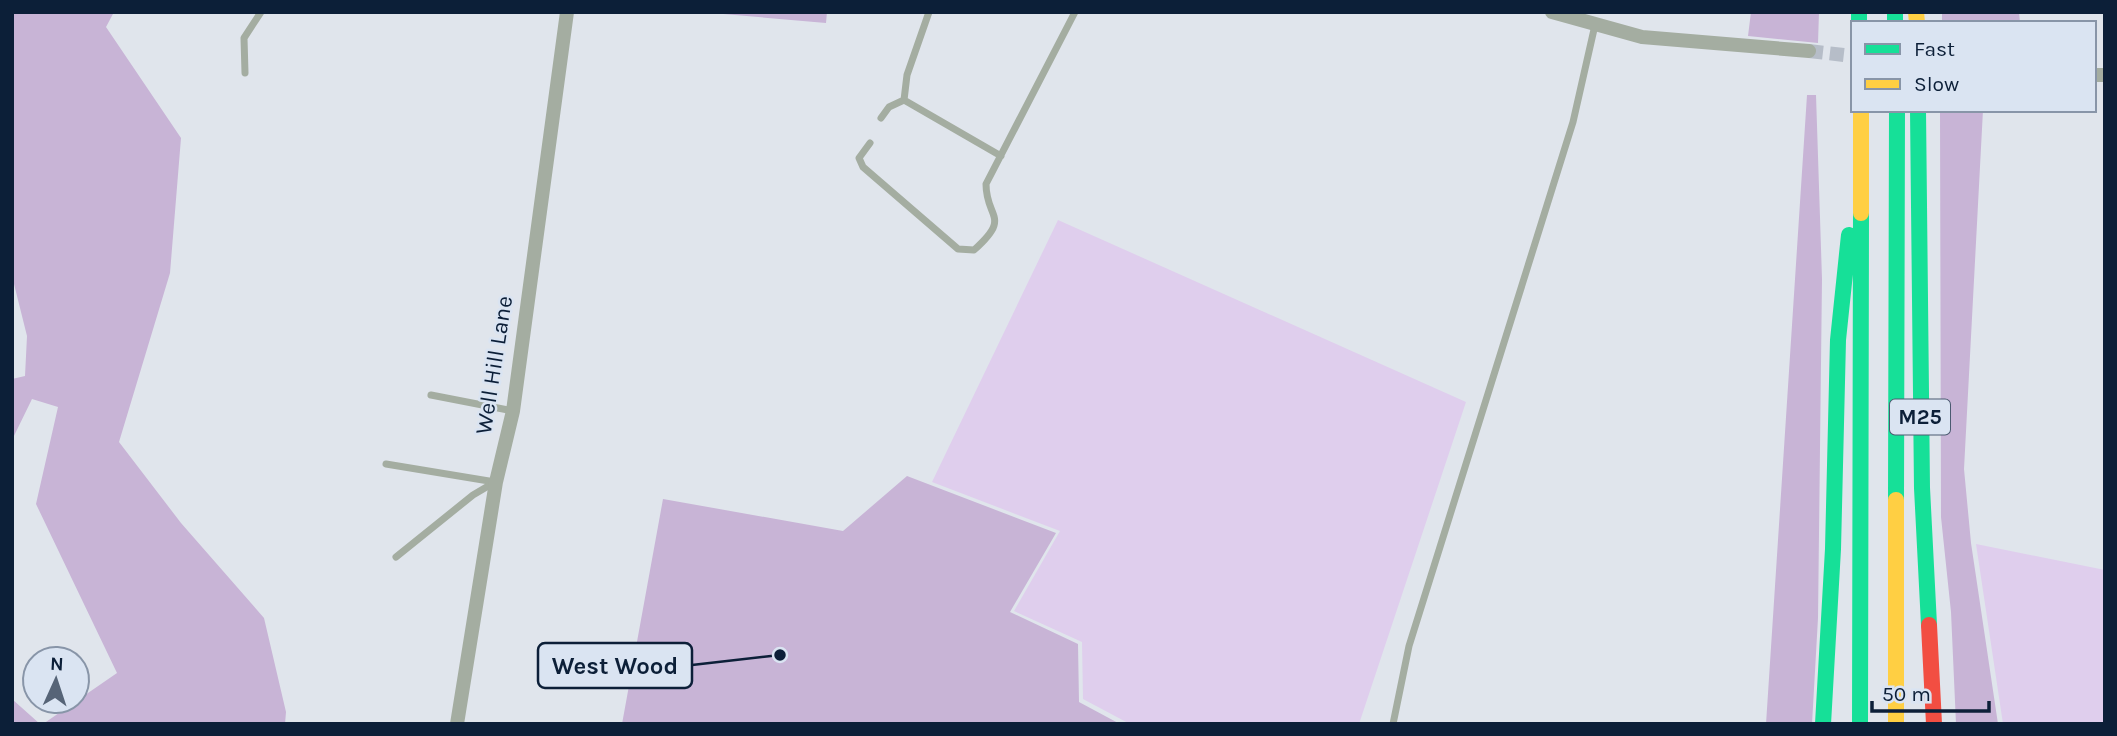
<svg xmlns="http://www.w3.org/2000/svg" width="2117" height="736" font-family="Karla,sans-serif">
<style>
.green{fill:#dfceed}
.forest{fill:#c8b4d6}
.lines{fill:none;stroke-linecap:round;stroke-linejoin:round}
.street-tunnel{stroke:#b6bdc8;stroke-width:14;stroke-dasharray:14 7;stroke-linecap:butt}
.lane{stroke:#a4ada1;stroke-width:7}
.street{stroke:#a4ada1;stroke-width:14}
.fast{stroke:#16e098;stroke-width:16}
.slow{stroke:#ffcf43;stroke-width:16}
.jam{stroke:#f24e42;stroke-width:16}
.labels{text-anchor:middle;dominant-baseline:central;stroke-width:5;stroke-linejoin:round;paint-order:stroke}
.shield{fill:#dae4f2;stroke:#4a5a70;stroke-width:2}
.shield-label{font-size:21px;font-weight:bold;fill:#0c1f38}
.street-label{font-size:23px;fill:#0c1f38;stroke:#dae4f2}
.leader{fill:none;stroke:#0c1f38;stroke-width:2.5}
.callout-dot{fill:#0c1f38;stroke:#dae4f2;stroke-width:2.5}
.callout{fill:#dae4f2;stroke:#0c1f38;stroke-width:2.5}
.callout-label{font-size:24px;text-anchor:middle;font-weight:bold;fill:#0c1f38}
</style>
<rect width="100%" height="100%" fill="#e0e5ec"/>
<path class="green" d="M1058,220L1466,402L1359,724H1130L1083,699L1082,642L1014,611L1060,531L932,482Z
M1976,544L2105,570V724H2003Z"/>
<path class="forest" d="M12,12H114L106,27L181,138L170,273L119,442L181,523L264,618L286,712L285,724H43L117,673L36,504L58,407L32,399L12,440V379L25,376L27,336L12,276Z
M700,12H827L826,23Z
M1751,12H1819L1818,43L1748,36Z
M1942,12H2019L2020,23H1942Z
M1807,95H1816L1822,279L1818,618L1812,724H1766Z
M1940,110H1983L1964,469L1971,543L1998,724H1956L1951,612L1941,517Z
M907,476L1056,533L1010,612L1078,644L1079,702L1120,724H622L663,499L843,531Z
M12,699L40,724H12Z"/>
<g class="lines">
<path class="street-tunnel" d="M1809,51L1853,56"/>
<path class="lane" d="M245,73L244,38L261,12
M904,100L907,75L929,12
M881,118L889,107L904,100L1001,156
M870,143L859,158L863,167L958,249L974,250C1012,216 986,219 986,184L1075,12
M431,395L513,411
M386,464L495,482
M396,557L473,495L495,482
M1393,724L1409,646L1573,122L1595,25"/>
<path class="street" d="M1552,12L1642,37L1809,51
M2094,75H2105
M457,724L496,482L513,411L567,12"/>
<path class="fast" d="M1859,12V23
M1895,12V23
M1918,110L1922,488L1929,625
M1896,500L1897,110
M1823,724L1833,549L1838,340L1849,235
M1860,724L1861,213"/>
<path class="slow" d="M1916,12L1917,23
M1861,213V110
M1896,724V500"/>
<path class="jam" d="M1929,625L1934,724"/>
</g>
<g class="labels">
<rect class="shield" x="1890" y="399.5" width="60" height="35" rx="5"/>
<g class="shield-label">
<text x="1920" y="417">M25</text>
</g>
<g class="street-label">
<text transform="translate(494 365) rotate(-81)">Well Hill Lane</text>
</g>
</g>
<path class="leader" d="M780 655L692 665"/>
<circle class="callout-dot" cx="780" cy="655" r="7"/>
<rect class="callout" x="538" y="643" width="154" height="45" rx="7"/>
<g class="callout-label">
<text x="615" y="674">West Wood</text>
</g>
<rect width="2117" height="736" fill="none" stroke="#0c1f38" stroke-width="28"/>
<rect x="1851" y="21" width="245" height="91" fill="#dae4f2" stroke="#8895a8" stroke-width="2"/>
<rect x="1865" y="44" width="35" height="10" fill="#16e098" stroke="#8895a8" stroke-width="2"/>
<text x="1914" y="56" font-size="21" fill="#0c1f38">Fast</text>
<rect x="1865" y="79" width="35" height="10" fill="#ffcf43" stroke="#8895a8" stroke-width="2"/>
<text x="1914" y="91" font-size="21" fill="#0c1f38">Slow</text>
<g transform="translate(56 680) rotate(3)"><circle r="33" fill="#dae4f2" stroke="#8895a8" stroke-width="2"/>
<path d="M0-5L12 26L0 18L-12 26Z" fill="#566477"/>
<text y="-10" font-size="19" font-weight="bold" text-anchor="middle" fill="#0c1f38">N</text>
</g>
<path d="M1872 701v10h117v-10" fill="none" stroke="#0c1f38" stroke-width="3.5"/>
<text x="1882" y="701" font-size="21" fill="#0c1f38" stroke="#dae4f2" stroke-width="5" paint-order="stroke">50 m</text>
</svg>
